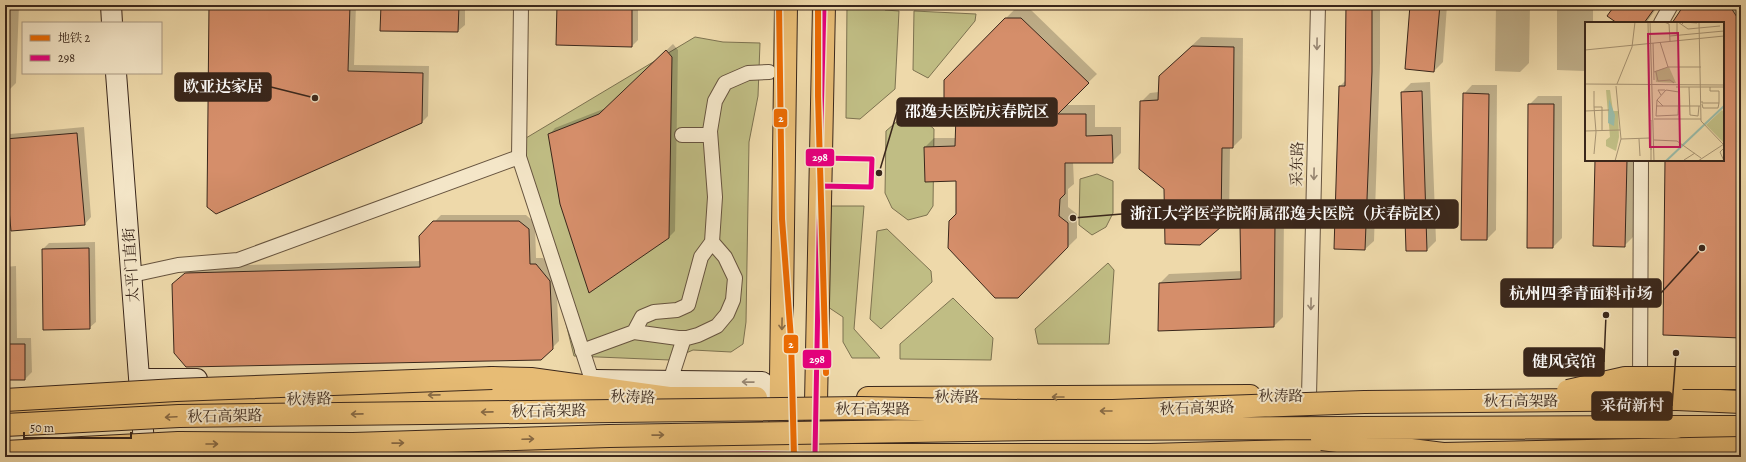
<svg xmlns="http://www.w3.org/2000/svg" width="1746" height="462" font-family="Alegreya,'Noto Serif SC',serif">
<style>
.green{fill:#c0bd84;stroke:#7d7250}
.shadow{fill:#0003}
.building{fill:#d58e6a;stroke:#3a271b}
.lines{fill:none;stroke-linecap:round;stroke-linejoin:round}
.street-casing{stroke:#67543f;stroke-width:16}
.secondary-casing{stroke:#3a271b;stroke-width:22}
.primary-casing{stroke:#3a271b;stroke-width:24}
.highway-casing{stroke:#3a271b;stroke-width:24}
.street{stroke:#f4e6c8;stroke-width:14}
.secondary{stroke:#f4e6c8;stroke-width:20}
.primary{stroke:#e7bc75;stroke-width:22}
.highway{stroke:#e7bc75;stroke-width:22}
.highway-bridge-casing{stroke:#3a271b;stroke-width:24;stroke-linecap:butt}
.highway-bridge{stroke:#e7bc75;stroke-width:22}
.bus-1-casing{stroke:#f4e6c8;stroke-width:8}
.bus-1{stroke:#e5007d;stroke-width:5}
.metro-1-casing{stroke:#f4e6c8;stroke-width:9}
.metro-1{stroke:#eb6b03;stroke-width:6}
.oneway{stroke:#978672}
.oneway2{stroke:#886a44}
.labels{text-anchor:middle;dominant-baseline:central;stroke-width:4;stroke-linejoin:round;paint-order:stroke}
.street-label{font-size:15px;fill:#3a271b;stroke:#f4e6c8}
.inset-river{fill:none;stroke:#99baa7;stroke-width:2}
.inset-road{fill:none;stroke:#a69271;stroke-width:1}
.view{fill:#c2185b;fill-opacity:0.15;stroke:#c2185b;stroke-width:2}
.inset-edge{fill:none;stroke:#3a271b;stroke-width:2}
.leader{fill:none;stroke:#3a271b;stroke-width:1.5}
.callout-dot{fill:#3a271b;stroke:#f4e6c8;stroke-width:1.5}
.callout{fill:#3a271b;stroke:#3a271b;stroke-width:1.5}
.callout-label{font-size:16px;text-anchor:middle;font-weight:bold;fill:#fff}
.line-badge{stroke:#f4e6c8;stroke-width:1.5}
.badge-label{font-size:11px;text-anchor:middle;font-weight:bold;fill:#fff}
</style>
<rect width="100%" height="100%" fill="#eed9aa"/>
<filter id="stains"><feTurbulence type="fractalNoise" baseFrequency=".005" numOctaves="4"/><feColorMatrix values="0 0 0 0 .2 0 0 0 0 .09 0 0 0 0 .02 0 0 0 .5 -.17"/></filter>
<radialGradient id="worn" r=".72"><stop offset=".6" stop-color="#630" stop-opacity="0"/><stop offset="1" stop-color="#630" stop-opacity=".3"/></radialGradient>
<path class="green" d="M847,5H885V10L899,11L895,89L860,119L846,118Z
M914,11L976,14L975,21L928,78L913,70Z
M695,37L723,42L760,43L758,96L749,142L746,322L743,344L731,352L693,350L670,360L574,356L521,141Z
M908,112L925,121L934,129L933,206L927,215L908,220L892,208L885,193L886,131Z
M1097,174L1113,181V213L1106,227L1092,235L1079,225L1080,179Z
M831,206H864L854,329L880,358H852L843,342V317L828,307Z
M887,229L931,271L932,282L881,329L870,319L877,231Z
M1108,263L1114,270L1109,344H1038L1035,329Z
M953,298L993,338L991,360L900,359V344Z"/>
<path class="shadow" d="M5,5H19L16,83L7,92H5Z
M210,5H356L354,65L429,66L428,116L421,123Z
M382,5H465V25L458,31L381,30Z
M558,5H638V40L632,46Z
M1347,5H1380V63L1374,241L1365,249L1340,86L1346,80Z
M1411,5H1447L1443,62L1434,71Z
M1496,5H1530L1529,63L1520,72L1495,71Z
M1557,5H1593V23H1586V68L1584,71L1557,70Z
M1616,5H1659L1646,23H1618Z
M1685,5H1739L1741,7V337L1666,160H1723V23H1673Z
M1015,9H1030L1097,74L1065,105H1095V127H1121V153L1112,162H1073L1074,184L1068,189V207L1077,214V238L1017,297L957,214V180L925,147L934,138H957V114L945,80Z
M1201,37L1243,38L1242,138L1233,147H1230L1229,217L1220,226L1164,188L1141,102L1150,93L1159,92L1169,67Z
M673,44L678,50L675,231L668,238L549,135L555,128L606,108Z
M1430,82L1436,241L1427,250L1402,92L1411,83Z
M1472,85H1497L1496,230L1487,239H1462L1464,94Z
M1538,96H1562V238L1553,247L1529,105Z
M84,127L91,217L85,224L5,155V139L10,134Z
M1596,160H1635L1633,237L1624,246Z
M441,215H526L535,223L536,258H543L556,274L559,341L552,348L180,278L192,267L203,266L421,261L420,237Z
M1284,215L1283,317L1274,326L1160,283L1169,274L1242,271L1241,225L1250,216Z
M95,242L96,322L89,328L43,249L49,243Z
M16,266L17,338H31L32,372L25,379H5V267Z"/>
<path class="building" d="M209,5H350L348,71L423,73L422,123L216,214L207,207Z
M381,5H459L458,32L380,31Z
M557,5H632V47L556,45Z
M1346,5H1372V72L1365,250L1334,249L1339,86H1345Z
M1410,5H1440L1434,72L1405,69Z
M1615,5H1657L1644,23H1617L1607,16Z
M1684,5H1729L1741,23V338L1663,335L1665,160H1723V23H1672Z
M1005,18H1021L1089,83L1058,114H1086V136L1112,135L1113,163H1065V194L1060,199L1059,216L1068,223V247L1018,298H995L948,248L949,221L956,214V181L925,182L924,147L955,146L956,115L944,102V80Z
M1192,46L1234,47L1233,148H1222L1221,227L1200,245L1165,244L1164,189L1139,169L1140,101L1158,100L1159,76Z
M666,50L672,57L669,238L589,293L560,204L548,134L599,114Z
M1422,91L1427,251H1406L1401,92Z
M1463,93L1489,94L1487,240H1461Z
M1528,104H1554L1553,248H1527Z
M77,133L85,225L11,231L5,167V139Z
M1595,160H1627L1625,247L1593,246Z
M433,221H519L529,229L530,264H536L550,281L553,349L541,360L186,367L174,353L172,284L185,273L420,267L419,236Z
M1275,224L1274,327L1158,331L1159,283L1241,279L1240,225Z
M89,248L90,329L43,330L42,249Z
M5,344H25V380H5Z"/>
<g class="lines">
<defs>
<path id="street" d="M521,5L519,157L592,380
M1661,23L1671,5
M682,135H710
M132,275L178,265L238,260L519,157
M634,332L642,317L654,312L677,310L688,305L701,257L712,242
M582,351L634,332L678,338H687L698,335L717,326L727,314L733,300L735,278L725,257L712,242L715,197L710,131L715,101L725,83L748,73L769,72
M673,372L684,338
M1640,385L1641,160
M1309,396L1318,5"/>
<path id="secondary" d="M111,5L112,23
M116,73L145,457
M140,379H197
M595,380L762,382L781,398"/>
<path id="primary" d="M656,398H756
M868,398L1250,396
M5,411L142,403L510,394L600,396
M780,452L786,5
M815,452L824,5
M454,457L780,454L815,455H1150L1353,449"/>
<path id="highway" d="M492,378L531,379L676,399
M1677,399L1741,402
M1676,427H1741"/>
</defs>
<use href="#street" class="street-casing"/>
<use href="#secondary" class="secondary-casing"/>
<use href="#primary" class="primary-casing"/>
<use href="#highway" class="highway-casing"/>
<use href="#street" class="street"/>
<use href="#secondary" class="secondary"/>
<use href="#primary" class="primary"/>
<use href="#highway" class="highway"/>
<defs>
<path id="highway-bridge" d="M1568,391L1625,378H1741
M5,400L176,390L492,378
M5,425L179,416L860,408L1024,411H1113L1364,402L1677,399
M1322,439L1443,454L1741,448
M5,452L178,443L353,444L609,436L1032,429L1676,427"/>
</defs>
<use href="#highway-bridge" class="highway-bridge-casing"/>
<use href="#highway-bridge" class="highway-bridge"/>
<defs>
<path id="bus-1" d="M454,457L761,454L815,455L820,186L871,187L872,159L820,158L824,5"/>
</defs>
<use href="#bus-1" class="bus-1-casing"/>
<use href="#bus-1" class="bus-1"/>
<defs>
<path id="metro-1" d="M779,5L782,219L791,339L794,457
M818,5V96L826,373"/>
</defs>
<use href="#metro-1" class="metro-1-casing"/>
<use href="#metro-1" class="metro-1"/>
</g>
<defs><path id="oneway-shaft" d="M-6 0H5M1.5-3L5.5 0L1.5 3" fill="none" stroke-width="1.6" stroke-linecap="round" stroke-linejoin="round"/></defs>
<g class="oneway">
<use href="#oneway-shaft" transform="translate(1317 44) rotate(91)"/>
<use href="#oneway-shaft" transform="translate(1314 174) rotate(91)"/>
<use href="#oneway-shaft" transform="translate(1311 304) rotate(91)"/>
<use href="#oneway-shaft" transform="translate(748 382) rotate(-179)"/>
</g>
<g class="oneway2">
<use href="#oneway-shaft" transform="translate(782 324) rotate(91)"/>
<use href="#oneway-shaft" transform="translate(434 395) rotate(179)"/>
<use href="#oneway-shaft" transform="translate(1058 397) rotate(180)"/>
<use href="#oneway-shaft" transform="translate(1106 411) rotate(180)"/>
<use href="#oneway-shaft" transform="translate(487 412) rotate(179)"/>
<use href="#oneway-shaft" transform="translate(357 414) rotate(179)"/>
<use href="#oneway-shaft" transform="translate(171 417) rotate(177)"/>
<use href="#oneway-shaft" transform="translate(658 435) rotate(-1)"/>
<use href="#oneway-shaft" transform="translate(528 439) rotate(-2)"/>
<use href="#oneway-shaft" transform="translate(398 443) rotate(-1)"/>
<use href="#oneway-shaft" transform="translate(212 444)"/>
</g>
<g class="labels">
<g class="street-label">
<text transform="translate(1297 164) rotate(-89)">采东路</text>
<text transform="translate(131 265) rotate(-94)">太平门直街</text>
<text x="1281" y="396">秋涛路</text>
<text transform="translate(633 397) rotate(2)">秋涛路</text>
<text x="957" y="397">秋涛路</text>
<text transform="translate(309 399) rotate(-1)">秋涛路</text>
<text x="1521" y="401">秋石高架路</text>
<text transform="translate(1197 408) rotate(-2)">秋石高架路</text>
<text x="873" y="409">秋石高架路</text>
<text transform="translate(549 411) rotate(-1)">秋石高架路</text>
<text transform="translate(225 416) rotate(-1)">秋石高架路</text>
</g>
</g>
<g transform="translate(1585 22)">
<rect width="139" height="139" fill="#eed9aa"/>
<path d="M84,45L91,61L71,60L70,49ZM21,68H25L28,89H33L34,115L31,129L21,124V118L25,115ZM137,88L139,91L138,120L121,103Z" fill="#c0bd84"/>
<path d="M24,77L30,93L29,104L23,101Z" fill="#99baa7"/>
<path class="inset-river" d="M81,139L139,84"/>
<path class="inset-road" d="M63,0L65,99M65,0L69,139M79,0L84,2L85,19M92,0V13M93,0L103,7L135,4M114,0L116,99L138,122M96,3L99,0L112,1M85,14L139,9M75,20L83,45M68,21L69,58M0,28L139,14M69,50L83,45H116M71,50L73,59L85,58L89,61M0,62L139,63M32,62L47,25L50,0M91,65H139M104,65L105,93L113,94L114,84M9,69V85M76,73L73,68H80M72,78L71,94L93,93L94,70L81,68L72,78L78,84M117,79V81H134V69H125V65M117,82L118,86H133L134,81M71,84H115M0,89L24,88M69,97H116M0,109L35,108M36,117L65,116M54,117L55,134M69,118L92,119L116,136M66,125V139M66,128V98M9,132L11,110L9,85H17V108M99,138L110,131M30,139L36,117L31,64M113,139L139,122M139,139L135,130L139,126"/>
<path class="view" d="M93,11L95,125H65L63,12Z"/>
<rect width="139" height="139" class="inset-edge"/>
</g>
<path class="leader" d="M315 98L271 87M879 173L897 112M1073 218L1122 214M1702 248L1661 293M1606 315L1604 362M1676 353L1672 406"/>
<g class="callout-dot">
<circle cx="315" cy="98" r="4"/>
<circle cx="879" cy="173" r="4"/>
<circle cx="1073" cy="218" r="4"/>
<circle cx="1702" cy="248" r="4"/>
<circle cx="1606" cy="315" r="4"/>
<circle cx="1676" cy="353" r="4"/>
</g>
<g class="callout">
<rect x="175" y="73" width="96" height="28" rx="4"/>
<rect x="897" y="98" width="160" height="28" rx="4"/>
<rect x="1122" y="200" width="336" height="28" rx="4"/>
<rect x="1501" y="279" width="160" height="28" rx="4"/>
<rect x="1524" y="348" width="80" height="28" rx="4"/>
<rect x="1592" y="392" width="80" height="28" rx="4"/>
</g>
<g class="callout-label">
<text x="223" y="92">欧亚达家居</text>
<text x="977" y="117">邵逸夫医院庆春院区</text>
<text x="1290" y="219">浙江大学医学院附属邵逸夫医院（庆春院区）</text>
<text x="1581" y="299">杭州四季青面料市场</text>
<text x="1564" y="367">健风宾馆</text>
<text x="1632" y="411">采荷新村</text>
</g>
<g class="line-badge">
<rect x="773" y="108" width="15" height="20" rx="4" fill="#eb6b03"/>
<rect x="805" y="148" width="30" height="19" rx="4" fill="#e5007d"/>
<rect x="783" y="334" width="16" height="20" rx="4" fill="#eb6b03"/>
<rect x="802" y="349" width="30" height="20" rx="4" fill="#e5007d"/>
</g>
<g class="badge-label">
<text x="781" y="122">2</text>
<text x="820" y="161">298</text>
<text x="791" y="348">2</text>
<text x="817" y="363">298</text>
</g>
<rect width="1746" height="462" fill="none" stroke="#eed9aa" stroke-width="20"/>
<rect x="6" y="6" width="1734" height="450" fill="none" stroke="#3a271b" stroke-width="2"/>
<rect x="10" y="10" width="1726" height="442" fill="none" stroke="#3a271b"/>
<rect x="22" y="22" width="140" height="52" fill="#f4e6c8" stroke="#aa9a83"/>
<rect x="30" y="35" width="20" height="6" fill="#eb6b03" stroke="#aa9a83"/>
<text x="58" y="42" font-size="12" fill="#3a271b">地铁 2</text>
<rect x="30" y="55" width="20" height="6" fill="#e5007d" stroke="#aa9a83"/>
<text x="58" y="62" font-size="12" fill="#3a271b">298</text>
<path d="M24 432v6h107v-6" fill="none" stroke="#3a271b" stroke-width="2"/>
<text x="30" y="432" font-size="12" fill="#3a271b" stroke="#f4e6c8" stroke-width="3" paint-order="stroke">50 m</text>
<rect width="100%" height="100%" filter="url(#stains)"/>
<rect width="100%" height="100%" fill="url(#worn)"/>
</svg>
